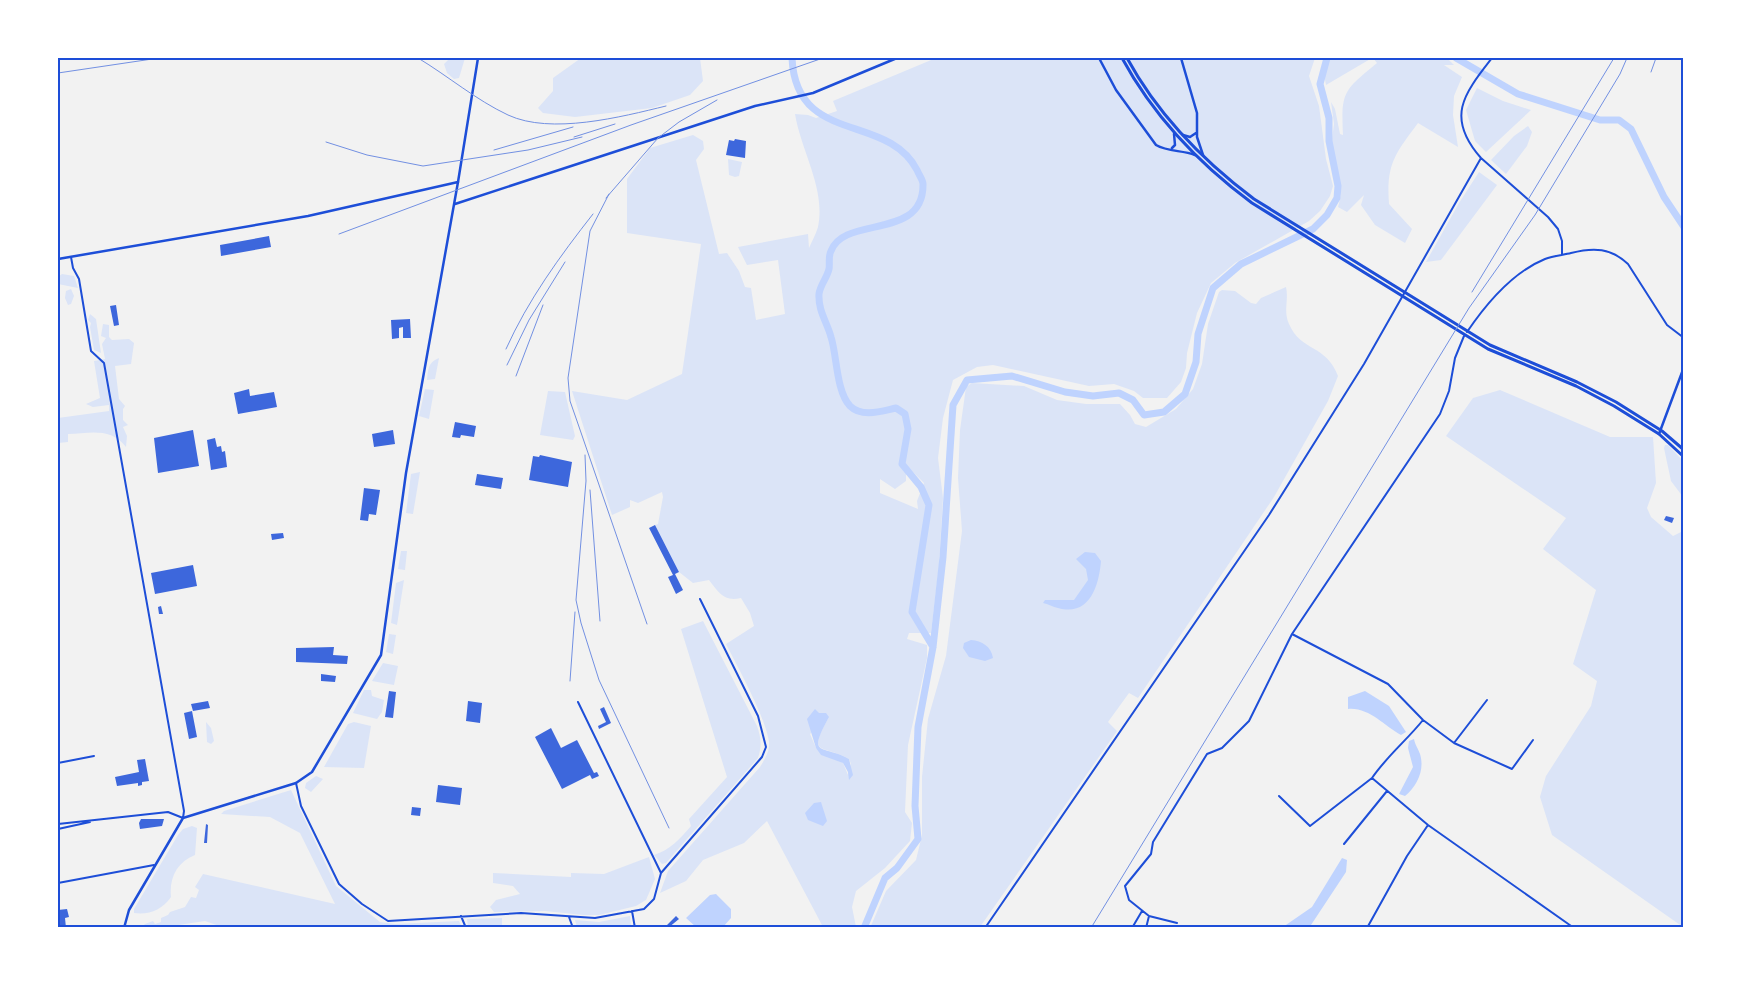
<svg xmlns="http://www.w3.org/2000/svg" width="1741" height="985" font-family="Montserrat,sans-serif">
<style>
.green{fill:#dbe4f7;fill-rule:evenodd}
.water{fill:#bfd3fe}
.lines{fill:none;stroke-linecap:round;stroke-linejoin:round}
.river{stroke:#bfd3fe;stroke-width:7}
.building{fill:#3d67dc}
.minor{stroke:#1d4ed8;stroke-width:2}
.tertiary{stroke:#1d4ed8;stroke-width:2.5}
.secondary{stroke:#1d4ed8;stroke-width:2.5}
.primary{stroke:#1d4ed8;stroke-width:3}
.rail{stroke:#7290e2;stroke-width:1}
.neatline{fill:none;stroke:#1d4ed8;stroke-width:2}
</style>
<rect width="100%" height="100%" fill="#f2f2f2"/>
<path class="green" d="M450,58H465L459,78L454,79L447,73L444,64Z
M581,58H700L703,81L690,95L652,108L575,117L543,113L538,108L553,91V78Z
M936,58H1315L1309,76L1319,106L1326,159L1333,186L1330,196L1320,211L1309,221L1235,263L1211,283L1197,313L1187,353L1186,368L1181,382L1167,398H1143L1134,391L1114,384L1089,386L993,365L977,367L953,380L943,418L938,458L943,498L939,565L931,633H909L907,639L927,645V658L908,745L905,812L912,823L910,841L885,868L856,891L852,907L856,927H823L767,821L744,843L703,860L686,881L660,893L668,871L760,767C765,759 770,751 769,742C766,718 738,668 726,644L754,626L750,613L741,598C724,602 719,593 709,580L693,583L679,572L655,525L658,524L663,497L662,492L638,503L630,500V507L612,515L572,391L627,400L682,374L701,244L627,233V179L650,148L693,135L703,141L704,149L696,160L719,254L727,253L739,271L745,287L751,288L756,320L785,314L778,260L747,265L738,247L808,234L809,248C812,241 816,234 818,227C826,189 801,151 795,114L808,115L816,118L837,111L833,101ZM906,465L924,483L917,501L918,509L880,493V479L895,489L906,481ZM829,717C806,757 823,744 849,759L851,764L848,775L843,763L816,748L810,734Z
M1330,58H1372L1326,85C1324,76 1323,64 1330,58Z
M1373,58H1447L1454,65H1444L1462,77L1454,96L1453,115L1458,147L1418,123C1395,154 1386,164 1389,204L1412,229L1405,243L1375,225L1361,205L1364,195L1347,212L1338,207L1341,195L1331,146L1334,124L1331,102L1335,109L1340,134L1343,135C1341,92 1343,91 1377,63Z
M1477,88L1503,101L1531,110L1486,152L1475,141L1466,110Z
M1528,126L1532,132L1527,146L1506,174L1491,160L1514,136Z
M728,159L742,162L739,176L735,177L729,175Z
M1479,172L1497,185L1441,260L1426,262L1459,203Z
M62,274L74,276L78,288L58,284V277Z
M1286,287C1289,300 1283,311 1289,324C1301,352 1326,344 1338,376L1328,401L1274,497L1138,698L1129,693L1108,722L1117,731L980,927L870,928L886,891L916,860L922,835V777L928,719L946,656L962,531L958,478L960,430L966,387L972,383L1024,386L1057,400L1086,404H1120L1130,415L1135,424L1146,427L1176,409L1193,389L1202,364L1208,324L1219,292L1222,290L1235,291L1251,303L1256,304L1261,298Z
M71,289L74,296L71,304L68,305L65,298L66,291Z
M90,314L96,319L101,353L94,350L90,327L91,323L88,320Z
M103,324L109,325V337L112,340L129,339L134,343L131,364L115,366L119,399L125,406L123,409V420L128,425L123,427L127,436L126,447C111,427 90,433 68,434V442L58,443V418L109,411V405L93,407L86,404L100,398L94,361L105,359L102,344L106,338L101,336Z
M439,358L435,379L427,380C428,370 428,362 439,358Z
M425,389L434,390L429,419L419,416Z
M1500,390L1610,437H1653L1656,483L1647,508L1651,517L1673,536L1683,531V927L1552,835L1540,797L1546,776L1591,706L1597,681L1573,664L1596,590L1543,549L1566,518L1446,436L1473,398Z
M548,391L565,392L575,436L573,440L540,435Z
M1665,445H1668L1683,461V497L1671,481L1664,448Z
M420,472L413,514L406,513L411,474Z
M401,551H407L405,570L398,569Z
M404,580L397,625L391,623L396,583Z
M703,621L757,726C761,737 762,746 758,758L666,863L662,864L654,855C670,850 680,839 691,826L689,819L727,777L681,629Z
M389,634L396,635L393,654L386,652Z
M383,663L398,666L394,685L372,681Z
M364,690H371L372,696L384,700L382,712L377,719L353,713Z
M206,722L211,728L214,741L211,744L207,742Z
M354,722L371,726L364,768L324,767L348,724Z
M316,776L323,779L311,792L305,788L306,783Z
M291,790L336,886L380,922L395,924L459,921L462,927L225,928L205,921L165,927H142L145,924L153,921L155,924L161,922V918L168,915L170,912L185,907L191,897L196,898L199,890L195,887L203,874L335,904L300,833L270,817L221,814L224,811Z
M192,826L197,828L195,855C177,862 169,878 171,897C162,910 149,915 134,913V909L178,835L183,829Z
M649,857L655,879L646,900L636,906L599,915H583L545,911L494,912L490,907L496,900L520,894L513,886L493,883V873L571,877V873L604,874Z
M630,916L631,927H577L575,920L599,922Z
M502,918V927H468L467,919Z"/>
<path class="water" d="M1085,552L1095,553L1101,561C1099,585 1090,617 1058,608C1053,607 1048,604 1043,603L1045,600H1074L1088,580L1086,569L1076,559Z
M971,640C982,641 991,646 993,658L985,661L969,657L963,648L964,643Z
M1365,691L1389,706L1406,732L1401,735C1384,726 1369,707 1348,709V697Z
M815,709L819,713H826L829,717C806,759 823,744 849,759L853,775L849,780L848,772L843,763L821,755L816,748L807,719Z
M1414,739C1415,745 1418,748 1420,754C1425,770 1417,786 1405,796L1399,794L1413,767L1408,748L1409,741Z
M821,802L827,821L823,826L808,820L805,813L814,803Z
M1342,858L1347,860L1346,872L1311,925L1308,927H1283L1312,907Z
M716,894L731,909V918L723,927H696L686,918L710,895Z"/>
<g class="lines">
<path class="river" d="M792,58C796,146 887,112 917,170C919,175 923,180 923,184C924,241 844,215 831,251C828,256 830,264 829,269C827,278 820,285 819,294C818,311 827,322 831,337C837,355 836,391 850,406C862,418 882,411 896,408L905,414L908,429L902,464L921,487L929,505L912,612L933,647
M1456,58L1518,94L1600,120H1619L1631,129L1664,197L1684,227
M864,928L885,878L897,868L918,839L915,806L918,727L933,647L943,557L953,405L967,380L1012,376L1065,392L1093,396L1119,393L1133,400L1144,415L1164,412L1185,394L1196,362L1198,334L1213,288L1241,264L1313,229L1327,215L1337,198L1338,186L1329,141V118L1320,84L1327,58"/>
</g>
<path class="building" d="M735,139L746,141L745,158L726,155L729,140L734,141Z
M269,236L271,247L221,256L220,245Z
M116,305L119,325L114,326L110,306Z
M410,319L411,338H403V327L399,328V338L392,339L391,320Z
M249,389L250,396L274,392L277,407L238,414L234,393Z
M455,422L476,426L474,437L461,435L460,438L452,437Z
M193,430L199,466L158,473L154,438Z
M393,430L395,444L374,447L372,434Z
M215,438L217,447L221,446L222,452L225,451L227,467L211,470L207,440Z
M540,455L572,462L568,487L529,480L533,456L539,457Z
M477,474L503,478L501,489L475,485Z
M364,488L380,490L376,515L369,514L368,521L360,520Z
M1666,516L1674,518L1672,523L1664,520Z
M655,525L679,572L675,574L683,590L676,594L668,577L673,575L649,528Z
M283,533L284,538L272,540L271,534Z
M193,565L197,586L155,594L151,573Z
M161,606L163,614H159L158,607Z
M334,647L333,655L348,656L347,664L296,662V648Z
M321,674L336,676L335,682L321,681Z
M389,691L396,692L393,718L385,717Z
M208,701L210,708L193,711L191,704Z
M468,701L482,703L480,723L466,721Z
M604,707L611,723L599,729L598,726L606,722L600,709Z
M192,711L197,737L189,739L184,713Z
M551,728L561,748L577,740L594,773L597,772L599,776L592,779L590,775L562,789L535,737Z
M145,759L149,781L142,782V785L138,786V783L117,786L115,777L139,772L137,760Z
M438,785L462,788L460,805L436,802Z
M412,807L421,808L420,816L411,815Z
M141,819H164L162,826L140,829L139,823Z
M206,824L208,825L207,843H204Z
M67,909L69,917L65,918L66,928H58V910Z
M676,916L679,919L668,928L666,926Z"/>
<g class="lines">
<path class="minor" d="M1492,58C1464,94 1445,117 1481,158L1548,217L1558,229L1562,241V255
M1467,332C1486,304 1513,272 1545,259C1553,256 1563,255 1571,253C1594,247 1611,248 1628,264L1667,325L1684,338
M1292,634L1388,684L1423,720L1454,743L1512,769L1533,740
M578,702L661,873
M1423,720C1407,740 1387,756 1372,778L1428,825L1574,928
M1454,743L1487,700
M58,763L94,756
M296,783L301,806L339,884L362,904L388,921L521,913L595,918L644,909L654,899L661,873L762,757L766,747L758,716L700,599
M1279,796L1310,826L1372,778
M58,824L168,812L183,818L184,811L104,363L91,351L79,279L73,268L71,257
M58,829L90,822
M1344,844L1387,791
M58,883L154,865
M632,911L635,928
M461,916L466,928
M569,917L573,928
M1177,923L1149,916L1129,900L1125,886L1151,854L1153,842L1207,754L1222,748L1249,721L1292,634L1440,414L1449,391L1455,358L1464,336
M985,928L1269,515L1364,364L1481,158
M1132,928L1142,911
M1146,928L1149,916
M1367,928L1407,856L1428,825"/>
<path class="tertiary" d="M1099,58L1116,90L1156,145C1168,152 1182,150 1195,155
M1181,58L1197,113V137L1203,155
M1183,135L1190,137L1196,133
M1172,148L1175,145L1174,134
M455,204L755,106L813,93L897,58
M58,259L308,216L458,182L406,473L381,655L312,772L296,783L183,818L129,910L124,928
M1659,434L1684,367"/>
<path class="secondary" d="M458,182L478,58"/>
<path class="primary" d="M1122,58C1154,117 1198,163 1252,203L1488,349L1576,386L1614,406L1659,434L1684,457
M1127,58C1158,115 1202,160 1254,199L1490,345L1577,382L1616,402L1662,431L1684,450"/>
<path class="rail" d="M418,58C448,76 476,100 508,115C551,135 621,117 666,106
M1651,72L1656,58
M58,73L159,58
M574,137L615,124
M326,142L367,155L423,166L528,150L582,137
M494,150L573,127
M609,194L590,231L568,378L570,401L577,421L647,624
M606,198L658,138L679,122L717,100
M339,234L631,125L823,58
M1472,292L1614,58
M506,349C528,300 560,256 593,214
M507,365L529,320L565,262
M516,376L543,305
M585,455L586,481L576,600L581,623L599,680L669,828
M590,490L600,621
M570,681L575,612
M1091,928L1469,308L1535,215L1620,74L1627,58"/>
</g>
<rect width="1741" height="985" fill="none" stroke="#ffffff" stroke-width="118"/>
<rect x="59" y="59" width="1623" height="867" class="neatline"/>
</svg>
